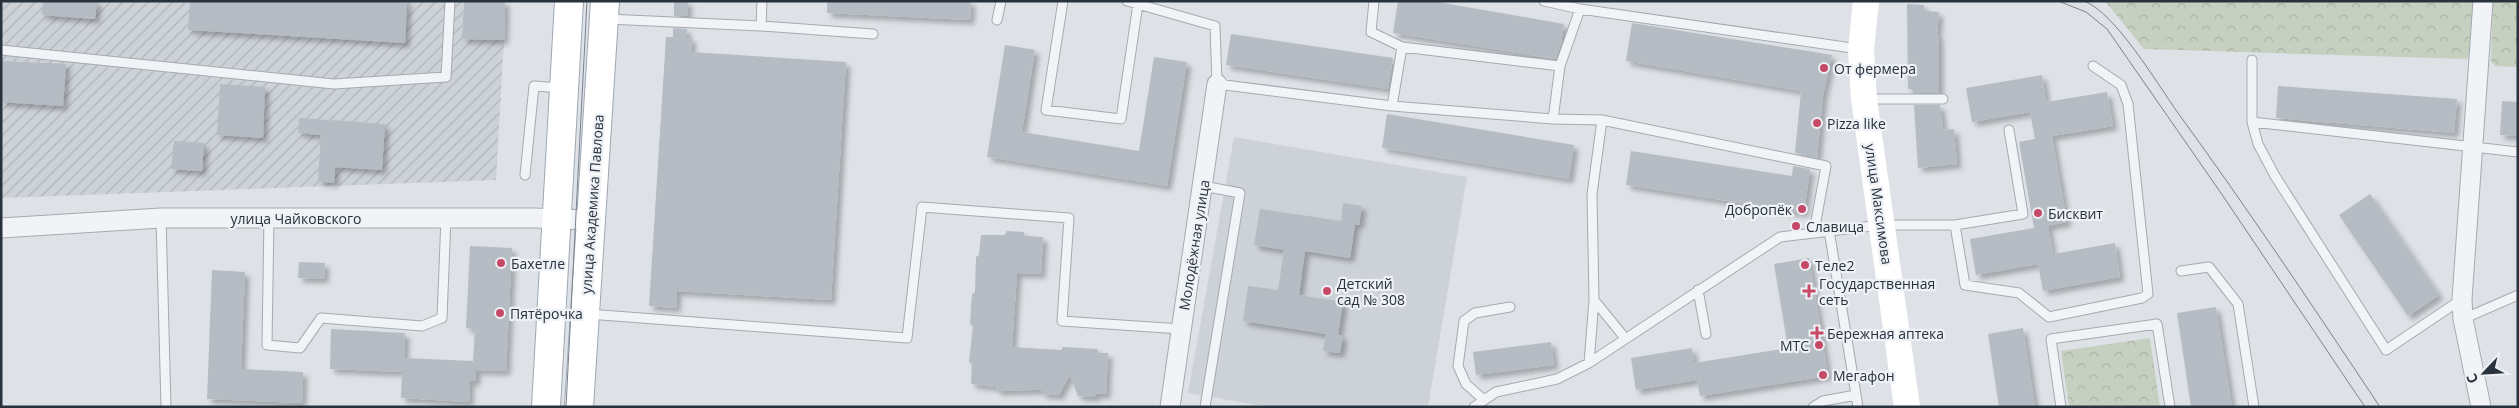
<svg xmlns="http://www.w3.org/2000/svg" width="2519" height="408" font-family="'Open Sans',sans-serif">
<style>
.built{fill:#cdd2d9}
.industrial{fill:url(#industrial-furrows)}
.park{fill:url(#park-crowns)}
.building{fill:#b6bcc3;filter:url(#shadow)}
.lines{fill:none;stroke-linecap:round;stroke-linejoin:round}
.service-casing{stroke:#a4aab1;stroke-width:11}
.minor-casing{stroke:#a4aab1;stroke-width:21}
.primary-casing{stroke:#9ea8b2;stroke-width:30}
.service{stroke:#f1f3f6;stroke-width:9}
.minor{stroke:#f1f3f6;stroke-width:19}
.secondary{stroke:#fff;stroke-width:26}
.primary{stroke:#fff;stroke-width:28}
.tram{stroke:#79838f;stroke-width:1}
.poi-dot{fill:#c54a67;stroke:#eef1f5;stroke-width:2}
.labels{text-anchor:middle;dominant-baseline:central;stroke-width:4.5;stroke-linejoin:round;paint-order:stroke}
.poi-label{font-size:14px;fill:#28323d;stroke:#eef1f5;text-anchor:start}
.street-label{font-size:14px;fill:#28323d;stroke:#eef1f5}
</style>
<defs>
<pattern id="industrial-furrows" width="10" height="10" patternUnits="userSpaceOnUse" patternTransform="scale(1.25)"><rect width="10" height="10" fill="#cdd2d9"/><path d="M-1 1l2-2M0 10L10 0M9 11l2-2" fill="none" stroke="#b0b5bb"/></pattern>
<pattern id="park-crowns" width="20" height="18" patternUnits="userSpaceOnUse" patternTransform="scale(1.25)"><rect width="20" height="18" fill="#c6d0c0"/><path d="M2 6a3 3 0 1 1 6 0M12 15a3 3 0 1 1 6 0" fill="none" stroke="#aab3a6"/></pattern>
<filter id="shadow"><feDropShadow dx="4.5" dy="4.5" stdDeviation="2.5" flood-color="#0004"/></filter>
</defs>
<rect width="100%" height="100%" fill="#dee2e7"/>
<path class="built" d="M1234,137L1467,177L1428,407H1269L1188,393Z"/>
<path class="industrial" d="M1,1H464L462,39L504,40L496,180L1,198Z"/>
<path class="park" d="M2105,1H2478L2473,54L2466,59L2144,49Z
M2493,1H2518V67L2495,66L2491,61Z
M2150,338L2160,407H2069L2061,351Z"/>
<path class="building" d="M43,1H97L95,19L42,15Z
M190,1H407L405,43L188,30Z
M464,1H505L504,40L462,39Z
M674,1H688L687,16H674Z
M827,1H971L970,20L827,13Z
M1398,1H1432L1564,24L1561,44L1556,59L1393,33Z
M1907,4L1924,5V11L1939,12L1937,35H1939V93H1913L1912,89H1908Z
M1632,23L1832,55L1823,95L1817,158L1795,153L1801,91L1626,61Z
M673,28L687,29L686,38H692L691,52L846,62L831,300L677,291L676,308L649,306L666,37H673Z
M1231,34L1393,58L1388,89L1226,65Z
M1005,45L1035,50L1022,132L1139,151L1154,57L1187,62L1167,186L987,157Z
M1,61L66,64L63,106L1,102Z
M2042,75L2046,102L2107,92L2113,126L2052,136L2067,222L2048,226L2053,254L2115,243L2120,277L2043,291L2038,264L1976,275L1970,239L2034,228L2019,142L2035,139L2030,112L1972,122L1966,88Z
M220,84L265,87L263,138L217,135Z
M2278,86L2457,99L2454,133L2276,118Z
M2502,101L2518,102V136L2500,135Z
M1914,105H1940L1943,130L1954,129L1957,164L1918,168Z
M1387,114L1574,145L1569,179L1382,148Z
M299,118L385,124L382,170L335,167L334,183L318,181L321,135L298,133Z
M174,141L204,143L202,171L171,169Z
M1631,151L1792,176L1793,166L1810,169L1804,213L1626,185Z
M2370,194L2439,295L2408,316L2339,215Z
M1343,203L1362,206L1359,225L1355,224L1350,258L1305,251L1299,295L1343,302L1338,335L1343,336L1340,353L1323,351L1326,334L1243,321L1248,286L1278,290L1284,250L1254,245L1260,209L1341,221Z
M1007,231L1024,232L1025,236L1043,237L1041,274L1017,273L1012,347L1061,350L1063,347L1097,349L1099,353H1108L1106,394H1096L1094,397L1078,396L1070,375L1059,395L1043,394L1041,390H1032L997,391L996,387L971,384L972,364L969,362L973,326L970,324L972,294L975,292L976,257L979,255L981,235H1005Z
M470,246L512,248L506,371L476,370V381H470L469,402L401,398L402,372L330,369L331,329L405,333L404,358L473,361L475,329L466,328Z
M1809,258L1828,376L1700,396L1697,380L1636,390L1631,358L1692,348L1694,363L1788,348L1774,264Z
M299,262L325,263L324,279L298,278Z
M212,270L245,272L241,369L303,372L302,403L207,399Z
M2216,307L2232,407H2191L2177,313Z
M2023,328L2035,407H1999L1988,334Z
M1551,342L1554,365L1476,375L1473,352Z"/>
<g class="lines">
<defs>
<path id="service" d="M1063,1L1046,110L1121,119L1138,4
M1127,1L1215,26L1217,84L1392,106L1553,119
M1374,1L1371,32L1402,47L1560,66
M1544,1L1580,9L1859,49
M1580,9L1560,66L1553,119L1602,120L1826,166L1814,232
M607,19L761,26L762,1
M997,20L1001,1
M761,26L873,34
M1,50L334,84L446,77L450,1
M2252,60V122L2258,144L2275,176L2386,350L2462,299
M1865,99H1943
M1392,106L1402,47
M2252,122L2518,152
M525,175L534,86L562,88
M1203,186L1240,193L1205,407
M269,217L267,345L300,348L321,318L422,326L442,318L446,218
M161,218L166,407
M1955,225L2023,214L2009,130
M1829,230L1858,407
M2181,271L2209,267L2238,304L2254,407
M1698,290L1706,334
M1594,300L1625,338
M588,314L907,338L922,207L1069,218L1062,321L1181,329
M2463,319L2518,295
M1589,363L1594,300L1592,194L1602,120
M1484,400L1466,384L1458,366L1464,321L1475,313L1510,307
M1474,407L1496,392L1557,379L1589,363L1780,237L1881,225H1955L1965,285L2019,293L2049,317L2142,298L2148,294L2128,104L2121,85L2093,66
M1813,407L1823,401L1856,395
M2061,407L2051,339L2157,324L2170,407"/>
<path id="minor" d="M1,228L161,218H534L591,220
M1170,407L1217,84
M2481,407L2463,319L2462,299L2483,1"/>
<path id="primary" d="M546,407L569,1
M579,407L605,1"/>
</defs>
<use href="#service" class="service-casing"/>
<use href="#minor" class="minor-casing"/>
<use href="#primary" class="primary-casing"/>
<use href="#service" class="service"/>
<use href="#minor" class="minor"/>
<path class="secondary" d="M1866,1L1861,50L1864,99L1907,407"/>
<use href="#primary" class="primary"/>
<path class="tram" d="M2058,1L2086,12L2107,29L2223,196L2365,407
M2084,1C2115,12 2158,85 2178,113C2248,209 2314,308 2380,407
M566,407L587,1"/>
</g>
<g class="poi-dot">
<circle cx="1824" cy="68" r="5"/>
<circle cx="1817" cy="123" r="5"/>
<circle cx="1802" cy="209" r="5"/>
<circle cx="2038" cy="213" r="5"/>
<circle cx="1796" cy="226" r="5"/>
<circle cx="501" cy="263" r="5"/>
<circle cx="1805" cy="265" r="5"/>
<circle cx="1327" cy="291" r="5"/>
<path d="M1806.5 283.5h5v5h5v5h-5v5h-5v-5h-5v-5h5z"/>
<circle cx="500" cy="313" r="5"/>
<path d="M1814.5 325.5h5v5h5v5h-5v5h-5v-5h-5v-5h5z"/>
<circle cx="1819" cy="345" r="5"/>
<circle cx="1823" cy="375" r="5"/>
</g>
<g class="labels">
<g class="poi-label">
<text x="1834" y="68">От фермера</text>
<text x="1827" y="123">Pizza like</text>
<text x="1792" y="209" text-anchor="end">Добропёк</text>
<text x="2048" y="213">Бисквит</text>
<text x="1806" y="226">Славица</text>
<text x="511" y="263">Бахетле</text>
<text x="1815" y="265">Теле2</text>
<text x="1337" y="283">Детский<tspan x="1337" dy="16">сад № 308</tspan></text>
<text x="1819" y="283">Государственная<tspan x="1819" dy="16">сеть</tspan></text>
<text x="510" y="313">Пятёрочка</text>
<text x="1827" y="333">Бережная аптека</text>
<text x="1809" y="345" text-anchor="end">МТС</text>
<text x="1833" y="375">Мегафон</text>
</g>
<g class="street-label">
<text transform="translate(592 204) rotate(-86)">улица Академика Павлова</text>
<text transform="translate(1879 204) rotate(82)">улица Максимова</text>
<text x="296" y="218">улица Чайковского</text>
<text transform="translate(1194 245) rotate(-81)">Молодёжная улица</text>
</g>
</g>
<rect width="2519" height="408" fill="none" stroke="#28323d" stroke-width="5"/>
<g transform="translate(2484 373) rotate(245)" stroke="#eef1f5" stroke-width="4" paint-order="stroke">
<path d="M0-4L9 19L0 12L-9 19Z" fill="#28323d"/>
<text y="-8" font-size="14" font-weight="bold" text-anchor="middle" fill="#28323d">С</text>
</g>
</svg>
